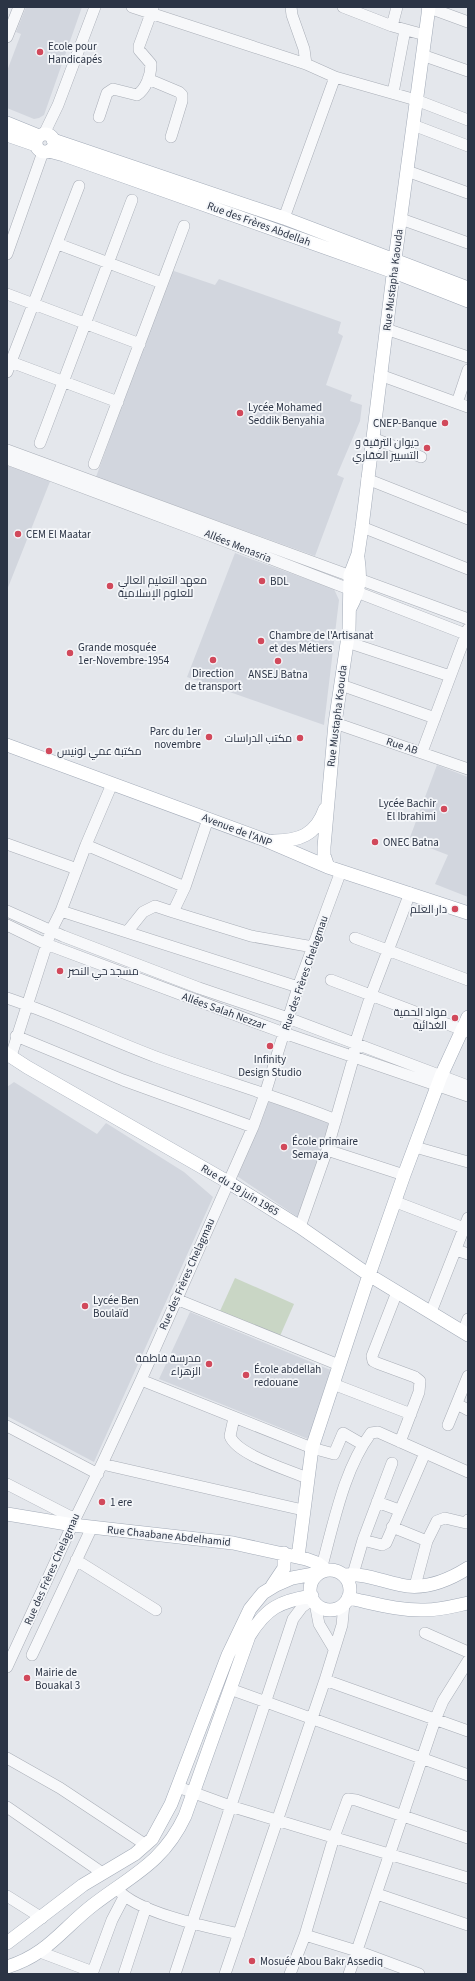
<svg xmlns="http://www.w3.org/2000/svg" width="475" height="1981" font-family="'Source Sans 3',Cairo,sans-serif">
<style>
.built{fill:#d2d6de}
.green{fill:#c9d6c5}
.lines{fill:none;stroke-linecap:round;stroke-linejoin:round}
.minor-casing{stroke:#a9aeb7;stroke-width:12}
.major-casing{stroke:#a3abb8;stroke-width:14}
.minor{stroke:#f7f8fa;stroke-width:11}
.major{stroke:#fff;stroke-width:13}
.poi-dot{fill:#d1495b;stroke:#f4f6f9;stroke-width:1.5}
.labels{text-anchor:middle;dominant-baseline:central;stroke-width:3.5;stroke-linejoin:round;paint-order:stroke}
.poi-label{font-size:11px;fill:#2b3445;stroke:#f4f6f9;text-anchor:start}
.street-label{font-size:11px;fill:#2b3445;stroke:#f4f6f9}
</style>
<rect width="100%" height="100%" fill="#e4e7ec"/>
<path class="built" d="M26,7H82L44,115L39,118L34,119L7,108V71L21,34L16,32Z
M171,270L215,285L219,279L341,322L338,333L343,336L326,385L352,395L350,401L362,405L360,421L337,475L344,478L315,556L96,477Z
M7,463L51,479L7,590Z
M235,553L334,589L339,600L324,725L187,677Z
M437,765L468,777V897L435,884L448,855L409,840Z
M14,1082L97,1134L106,1123L184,1172L213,1197L94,1462L7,1416V1087Z
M266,1090L335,1116L299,1218L234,1174Z
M190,1312L333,1371L308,1439L159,1379Z"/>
<path class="green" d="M235,1278L294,1304L280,1336L220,1311Z"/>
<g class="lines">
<defs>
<path id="minor" d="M132,7L306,64L335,77L416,100L468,120
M291,7L292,15L304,49L306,64
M343,7L392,26L425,35
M427,7L468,22
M392,26L397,7
M7,37L19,7
M422,55L468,71
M148,79L179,92L182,95V101L171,137
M393,93L405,30
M99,117L107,93L113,89L137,95C146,89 151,75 151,64L139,50V46L153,8
M413,125L468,146
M44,134L58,105L95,7
M407,171L468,193
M284,218L335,77
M401,219L468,243
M58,244L162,283
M7,254L43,152
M7,294L140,344
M386,329L468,357
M11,362L118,402
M7,372L79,186
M380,375L468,407
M457,403L468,370
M373,438L421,457
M40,443L132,200
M7,450L468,619
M7,459L199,531L468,635
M94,464L184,226
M367,479L468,519
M362,527L468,569
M347,642L450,676
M341,685L435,718
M335,723L468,769
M422,752L468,629
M208,819L185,887L173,912L251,936L313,947
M7,844L77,869
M86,845L185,887
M7,911L63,936L199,988L288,1018L468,1086
M61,911L298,987
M7,925L46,944L284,1033L468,1096
M127,932L143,912L155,906L173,912
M355,938L468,980
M331,980L468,1032
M7,998C58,1015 106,1038 156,1057C216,1079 277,1096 336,1120
M16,1036L123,1080L253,1127
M11,1056L51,931L61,911L86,845L112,784
M415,1147L468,1162
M327,1150L404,1175
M396,1202L464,1228
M300,1227L327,1150L354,1056L355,1044L371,995L410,893
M456,1250L468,1254
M397,1292L372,1356L373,1361L377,1363L415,1377L420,1381L419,1392L400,1442
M176,1299L339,1365
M431,1312L468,1218
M463,1332L468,1319
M141,1380L312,1448L334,1454L343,1433L362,1444
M333,1384L411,1414
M457,1404L468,1410
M234,1418L230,1436C237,1455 289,1470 307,1478
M448,1425L468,1376
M7,1426L98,1474
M102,1464L303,1510
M7,1484L75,1519
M377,1502L399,1510
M392,1527L427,1541
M363,1540L382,1545L386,1543L425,1453
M76,1560L156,1610
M322,1566C334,1522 344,1469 371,1433L378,1432L468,1472
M353,1574L363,1540L392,1463
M415,1586L427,1541L437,1521L445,1518L466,1523L468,1520
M315,1603L319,1624L334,1649
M425,1633L468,1652
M32,1655L92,1527
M7,1667L75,1519L102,1464L141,1380L253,1127L265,1094L298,987L341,871
M325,1680L468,1731
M230,1689L468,1775
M7,1758L60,1788L146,1845
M178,1787L230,1806L468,1878
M7,1807L101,1872
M117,1889C138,1913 207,1927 239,1934
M377,1894L468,1925
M7,1896L42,1918
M305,1935L357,1951L419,1974
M40,1952L93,1972
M92,1974L112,1920L124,1897
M124,1974L146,1907
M175,1974L293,1619L302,1607L313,1599
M225,1974L325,1680L342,1625L344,1604
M290,1974L305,1935L334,1837L348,1799L356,1800L468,1838
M349,1974L435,1720L443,1701L468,1661"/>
<path id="major" d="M7,123L39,136
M36 143a9 9 0 1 1 18 0a9 9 0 1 1-18 0Z
M7,135L36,145
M53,140L284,218L468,288
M49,151L64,155L394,272L468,301
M350,608C360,590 361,579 358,558
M7,745L265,840L328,867L468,913
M274,841C299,841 316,835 325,809
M328,867L324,855V847L335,723L349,630L350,575L358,554L362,527L395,259L429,7
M7,1054L27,1067L228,1182L300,1227L369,1275L468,1335
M7,1514L73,1525L233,1543L306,1559L317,1563L326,1570
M298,1557L312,1448L369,1275L404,1175L441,1076L468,1017
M310 1590a20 20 0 1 1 40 0a20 20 0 1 1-40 0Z
M344,1575C364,1573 381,1581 401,1585C424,1590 449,1580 468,1568
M272,1586L284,1568V1553
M348,1598C373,1603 399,1611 425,1610C440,1610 454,1606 468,1603
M7,1943L83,1885L135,1854L152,1839L171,1804L228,1655L250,1609L263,1593L276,1585L292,1578L319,1573
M7,1967C47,1955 62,1929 93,1905C132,1875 163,1863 185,1816L249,1636C266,1608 280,1601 312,1596"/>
</defs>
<use href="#minor" class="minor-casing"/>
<use href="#major" class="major-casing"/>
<use href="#minor" class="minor"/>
<use href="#major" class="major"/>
</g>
<g class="poi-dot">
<circle cx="40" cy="52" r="4"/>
<circle cx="240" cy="413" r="4"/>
<circle cx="445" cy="423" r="4"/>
<circle cx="427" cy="448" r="4"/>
<circle cx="18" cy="534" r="4"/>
<circle cx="262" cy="581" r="4"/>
<circle cx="110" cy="586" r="4"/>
<circle cx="261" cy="641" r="4"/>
<circle cx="70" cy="653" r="4"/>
<circle cx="213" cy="660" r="4"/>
<circle cx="278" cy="661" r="4"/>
<circle cx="209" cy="737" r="4"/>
<circle cx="300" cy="738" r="4"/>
<circle cx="49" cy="751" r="4"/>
<circle cx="444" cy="809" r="4"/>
<circle cx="375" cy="842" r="4"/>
<circle cx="455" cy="909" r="4"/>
<circle cx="60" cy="971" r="4"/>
<circle cx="455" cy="1018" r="4"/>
<circle cx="270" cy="1046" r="4"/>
<circle cx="284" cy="1147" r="4"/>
<circle cx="85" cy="1306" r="4"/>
<circle cx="209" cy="1364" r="4"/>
<circle cx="246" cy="1375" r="4"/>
<circle cx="102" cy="1502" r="4"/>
<circle cx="27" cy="1678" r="4"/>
<circle cx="252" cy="1961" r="4"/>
</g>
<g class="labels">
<g class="poi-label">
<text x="48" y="46">Ecole pour<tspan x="48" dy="13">Handicapés</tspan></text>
<text x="248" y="407">Lycée Mohamed<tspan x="248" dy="13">Seddik Benyahia</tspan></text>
<text x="437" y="423" text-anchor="end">CNEP-Banque</text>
<text x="419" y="442" text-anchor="end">ديوان الترقية و<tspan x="419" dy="13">التسيير العقاري</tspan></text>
<text x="26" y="534">CEM El Maatar</text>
<text x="118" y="580">معهد التعليم العالي<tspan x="118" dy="13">للعلوم الإسلامية</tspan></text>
<text x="270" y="581">BDL</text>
<text x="269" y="635">Chambre de l'Artisanat<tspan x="269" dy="13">et des Métiers</tspan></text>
<text x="78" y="647">Grande mosquée<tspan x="78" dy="13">1er-Novembre-1954</tspan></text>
<text x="213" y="673" text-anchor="middle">Direction<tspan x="213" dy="13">de transport</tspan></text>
<text x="278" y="674" text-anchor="middle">ANSEJ Batna</text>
<text x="201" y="731" text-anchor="end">Parc du 1er<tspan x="201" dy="13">novembre</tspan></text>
<text x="292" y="738" text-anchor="end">مكتب الدراسات</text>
<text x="57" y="751">مكتبة عمي لونيس</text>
<text x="436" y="803" text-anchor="end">Lycée Bachir<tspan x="436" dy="13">El Ibrahimi</tspan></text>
<text x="383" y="842">ONEC Batna</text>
<text x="447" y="909" text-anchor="end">دار العلم</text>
<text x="68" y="971">مسجد حي النصر</text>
<text x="447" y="1012" text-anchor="end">مواد الحمية<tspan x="447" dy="13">الغذائية</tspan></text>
<text x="270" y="1059" text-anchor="middle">Infinity<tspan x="270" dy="13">Design Studio</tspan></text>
<text x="292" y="1141">École primaire<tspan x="292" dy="13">Semaya</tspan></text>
<text x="93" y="1300">Lycée Ben<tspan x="93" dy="13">Boulaïd</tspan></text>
<text x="201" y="1358" text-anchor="end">مدرسة فاطمة<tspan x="201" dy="13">الزهراء</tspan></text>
<text x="254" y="1369">École abdellah<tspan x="254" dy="13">redouane</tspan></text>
<text x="110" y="1502">1 ere</text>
<text x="35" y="1672">Mairie de<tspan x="35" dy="13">Bouakal 3</tspan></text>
<text x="260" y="1961">Mosuée Abou Bakr Assediq</text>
</g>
<g class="street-label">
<text transform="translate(259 224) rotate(20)">Rue des Frères Abdellah</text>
<text transform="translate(393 280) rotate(-83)">Rue Mustapha Kaouda</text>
<text transform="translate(238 546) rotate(22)">Allées Menasria</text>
<text transform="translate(337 716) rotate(-83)">Rue Mustapha Kaouda</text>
<text transform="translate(402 746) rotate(18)">Rue AB</text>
<text transform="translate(237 830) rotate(21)">Avenue de l'ANP</text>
<text transform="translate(305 973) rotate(-71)">Rue des Frères Chelagmau</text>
<text transform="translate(224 1011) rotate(20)">Allées Salah Nezzar</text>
<text transform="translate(240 1190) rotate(31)">Rue du 19 juin 1965</text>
<text transform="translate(187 1274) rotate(-66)">Rue des Frères Chelagmau</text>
<text transform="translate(169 1536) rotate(6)">Rue Chaabane Abdelhamid</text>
<text transform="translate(52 1569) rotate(-66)">Rue des Frères Chelagmau</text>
</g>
</g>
<rect width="475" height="1981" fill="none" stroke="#2b3445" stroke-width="16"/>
</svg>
